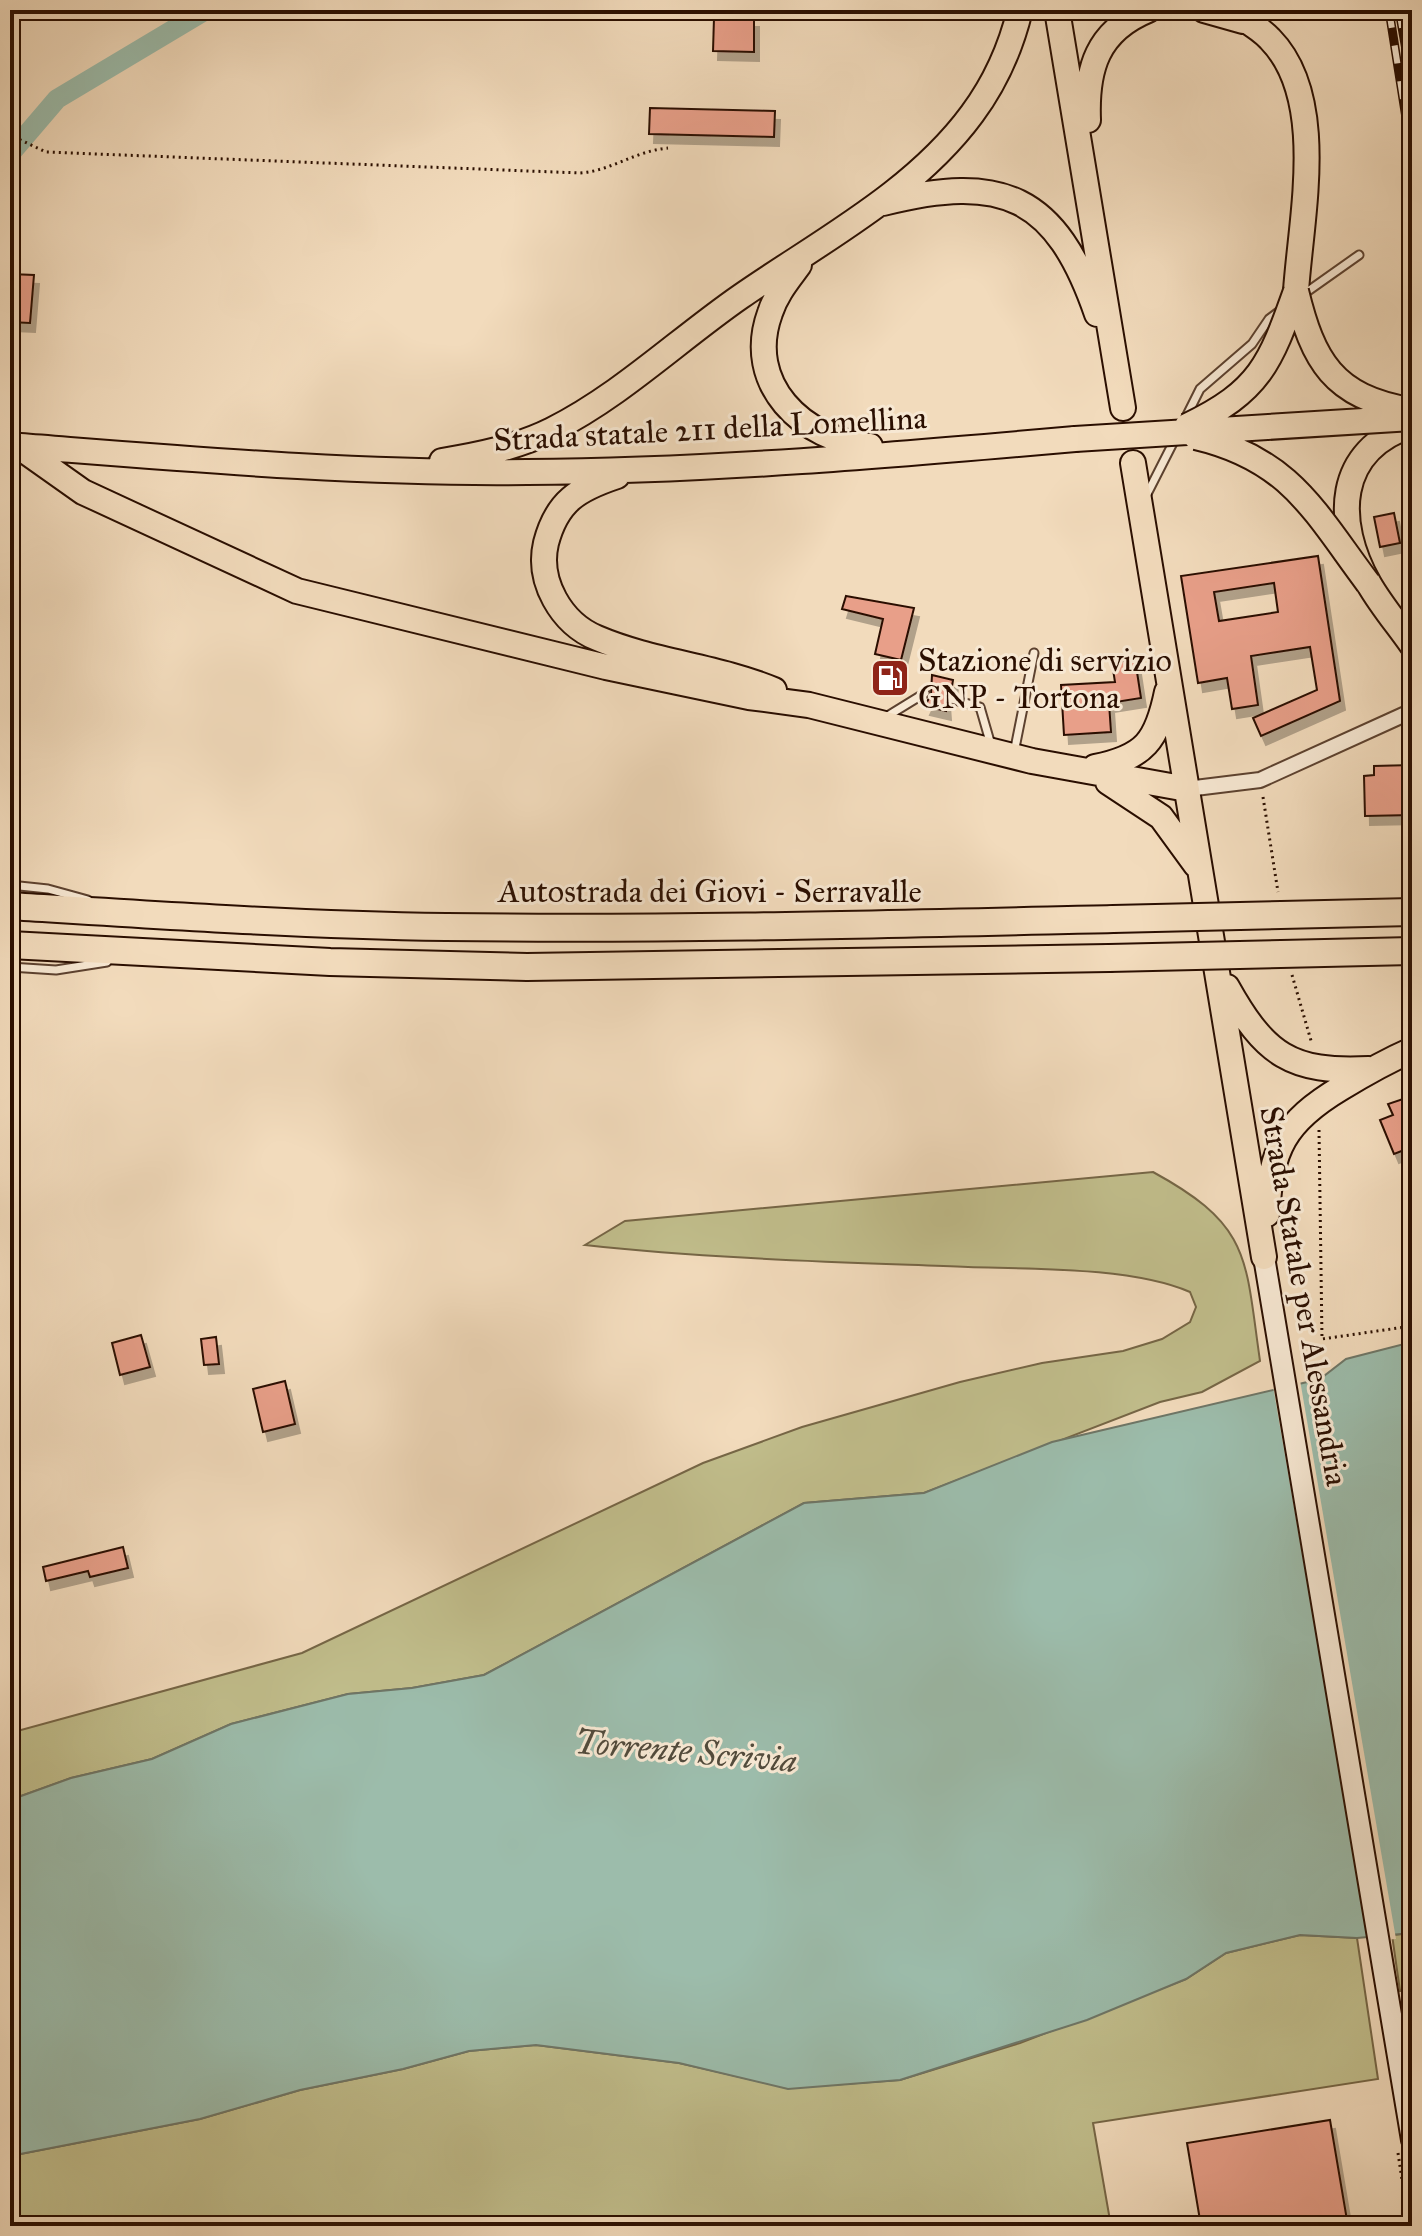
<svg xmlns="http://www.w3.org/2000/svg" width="1422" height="2236" font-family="'IM FELL Great Primer',serif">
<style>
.green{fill:#c1be8c;stroke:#766646;stroke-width:2}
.water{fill:#9cbcab;stroke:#6e7667;stroke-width:2}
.pier{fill:#f2dbbc}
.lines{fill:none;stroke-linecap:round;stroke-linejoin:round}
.canal{stroke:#9cbcab;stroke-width:20}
.building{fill:#e89f89;stroke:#2a0e00;stroke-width:2;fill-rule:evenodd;filter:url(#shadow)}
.lane-casing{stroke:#5c412f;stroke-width:11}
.street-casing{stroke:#5c412f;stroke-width:18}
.secondary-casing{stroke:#2a0e00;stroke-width:24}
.primary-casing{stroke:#2a0e00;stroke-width:28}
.highway-casing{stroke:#2a0e00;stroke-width:30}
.path{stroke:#2a0e00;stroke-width:3;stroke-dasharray:2 4;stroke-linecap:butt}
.lane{stroke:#f7e8d3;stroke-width:7}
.street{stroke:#f7e8d3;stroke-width:14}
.secondary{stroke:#f7e8d3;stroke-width:20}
.primary{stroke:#f2dbbc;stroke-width:24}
.highway{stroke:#f2dbbc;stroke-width:26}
.rail-casing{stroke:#2a0e00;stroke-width:9}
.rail{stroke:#f7e8d3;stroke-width:6;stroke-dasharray:18;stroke-linecap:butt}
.primary-bridge-casing{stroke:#2a0e00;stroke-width:28;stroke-linecap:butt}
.highway-bridge-casing{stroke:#2a0e00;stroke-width:30;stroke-linecap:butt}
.primary-bridge{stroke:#f2dbbc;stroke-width:24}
.highway-bridge{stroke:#f2dbbc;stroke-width:26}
.labels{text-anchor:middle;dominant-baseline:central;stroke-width:6;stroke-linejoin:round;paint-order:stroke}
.street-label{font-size:32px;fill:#2a0e00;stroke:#f7e8d3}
.poi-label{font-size:32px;fill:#2a0e00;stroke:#f7e8d3;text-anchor:start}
.water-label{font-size:34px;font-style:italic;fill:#524b3c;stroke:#f7e8d3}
</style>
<defs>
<filter id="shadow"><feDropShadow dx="5" dy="9" stdDeviation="0" flood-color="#0004"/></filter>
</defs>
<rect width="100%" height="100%" fill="#f2dbbc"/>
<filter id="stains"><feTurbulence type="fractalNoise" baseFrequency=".0025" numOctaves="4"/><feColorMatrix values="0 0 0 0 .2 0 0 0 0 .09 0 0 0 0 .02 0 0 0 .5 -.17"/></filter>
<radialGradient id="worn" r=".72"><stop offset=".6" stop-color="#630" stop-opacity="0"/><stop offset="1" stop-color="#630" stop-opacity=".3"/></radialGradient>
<path class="green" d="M1153,1172C1252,1226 1245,1258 1260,1361L1202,1392L1160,1402L924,1493L804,1503L484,1675L412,1688L348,1694L231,1724L152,1759L71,1778L10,1800V1733L302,1653L703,1463L802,1427L960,1382L1042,1363L1123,1351L1162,1339L1190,1322L1196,1307L1190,1292C1132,1267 1032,1269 968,1267C840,1262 712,1259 585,1245L625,1221Z
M1412,1933V1989L1400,1991L1392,1935Z
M1300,1935L1357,1938L1378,2079L1093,2123L1111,2226H10V2156L200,2119L300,2090L403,2069L469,2051L536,2045L679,2063L788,2088L900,2080L1020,2043L1186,1979L1226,1953Z"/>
<path class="water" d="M1412,1342V1933L1357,1938L1300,1935L1226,1953L1186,1979L1087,2020L900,2080L788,2089L679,2063L536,2045L469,2051L403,2069L300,2090L200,2119L10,2156V1800L71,1778L152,1759L231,1724L348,1694L412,1688L484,1675L804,1503L924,1493L1052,1442L1320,1379L1346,1359Z"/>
<path class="pier" d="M1300,1380L1396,1939L1369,1941L1273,1386Z"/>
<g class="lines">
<path class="canal" d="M10,154L57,99L206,10"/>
</g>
<path class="building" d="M714,18H754V52L713,51Z
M650,108L775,111L774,137L649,134Z
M10,274L34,275L30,323L10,322Z
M1394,513L1400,543L1380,547L1374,517Z
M1318,556L1340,701L1261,736L1253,718L1317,690L1310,647L1251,656L1258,705L1232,709L1227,678L1198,683L1181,576ZM1274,583L1278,612L1219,621L1214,592Z
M846,596L914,608L901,660L875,654L883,619L842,609Z
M1135,659L1141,698L1109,703L1111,732L1064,735L1061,685L1115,682L1112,663Z
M932,675L953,680L951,693L945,698L946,711L925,706L931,694Z
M1412,765V815L1365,816L1364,776L1374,775V766Z
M1406,1098L1412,1113V1147L1394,1154L1380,1120L1393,1115L1388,1104Z
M141,1335L150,1367L120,1375L112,1343Z
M216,1337L219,1364L204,1365L201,1339Z
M285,1381L295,1424L263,1432L253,1389Z
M123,1547L128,1568L90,1577L88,1571L46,1581L43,1567Z
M1330,2120L1348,2226H1201L1187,2143Z"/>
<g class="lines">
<defs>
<path id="lane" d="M1301,296L1359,255
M1185,419L1200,389L1252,344L1269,319L1281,310
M1145,498L1176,437
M951,699L980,707L991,745
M886,717L925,693
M1014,753L1034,653
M10,885L48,889L88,900
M10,967L56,970L107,962"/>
<path id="street" d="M1187,789L1260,780L1412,711"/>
<path id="secondary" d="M1264,1257L1412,2140"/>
<path id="primary" d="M1057,10L1123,408
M1204,10L1243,21
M1230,10C1243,19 1259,27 1270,39C1328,98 1301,216 1296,291
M1088,120C1086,69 1097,31 1148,10
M883,203C1002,173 1056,195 1097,314
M799,265C788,280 776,294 770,313C744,384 803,440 870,446
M1412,425C1335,450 1334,522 1369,584C1381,605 1398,625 1412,645
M18,446L83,492L297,591L606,667L749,697L809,705L1032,761L1187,789
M20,446C188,459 358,474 527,472C710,471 893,455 1075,439
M442,461C479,455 518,447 552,430C620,396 678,340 740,297C819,242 914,193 972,114C995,83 1011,47 1020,10
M1133,463L1264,1257
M617,476C578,489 557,501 546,543C537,581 561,623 597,638C653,662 717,666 774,690
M1095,767C1145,757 1157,741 1167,692
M1108,782L1161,817L1196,865
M1227,987C1265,1055 1291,1073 1369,1069
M1267,1214C1271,1149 1284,1122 1341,1088C1364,1074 1387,1061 1412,1050"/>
<path id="highway" d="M10,906C155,915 300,925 446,927C668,930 891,924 1113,919
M10,945L330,962L527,967L1109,958"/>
</defs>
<use href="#lane" class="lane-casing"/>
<use href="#street" class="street-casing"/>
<use href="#secondary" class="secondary-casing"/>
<use href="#primary" class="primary-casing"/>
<use href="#highway" class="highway-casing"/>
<path class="path" d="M10,139L12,136L46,152L580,173C611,171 635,151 668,148
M1263,797L1278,892
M1292,975L1312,1044
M1319,1130L1322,1339L1412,1326
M1398,2153L1409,2226"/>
<use href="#lane" class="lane"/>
<use href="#street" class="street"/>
<use href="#secondary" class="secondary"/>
<use href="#primary" class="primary"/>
<use href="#highway" class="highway"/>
<defs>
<path id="rail" d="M1389,10L1412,156
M1399,10L1412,84"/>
</defs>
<use href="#rail" class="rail-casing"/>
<use href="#rail" class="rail"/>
<defs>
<path id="primary-bridge" d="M1296,291C1313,361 1333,397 1410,410
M1187,426C1260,391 1270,364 1296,291
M1196,437C1290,459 1314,511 1368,583
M1075,439L1412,418"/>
<path id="highway-bridge" d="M1113,919L1412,912
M1109,958L1412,951"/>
</defs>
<use href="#primary-bridge" class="primary-bridge-casing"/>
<use href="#highway-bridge" class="highway-bridge-casing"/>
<use href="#primary-bridge" class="primary-bridge"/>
<use href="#highway-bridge" class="highway-bridge"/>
</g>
<defs>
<symbol id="fuel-square" viewBox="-11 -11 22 22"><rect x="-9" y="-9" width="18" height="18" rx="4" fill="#8f2418" stroke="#f7e8d3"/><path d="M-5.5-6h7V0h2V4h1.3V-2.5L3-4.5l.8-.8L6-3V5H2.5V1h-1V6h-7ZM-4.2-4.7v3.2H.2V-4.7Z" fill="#fff"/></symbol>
</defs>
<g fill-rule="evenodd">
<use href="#fuel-square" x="868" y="656" width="44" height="44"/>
</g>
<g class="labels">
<g class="street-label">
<text transform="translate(710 429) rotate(-3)">Strada statale 211 della Lomellina</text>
<text x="710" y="891">Autostrada dei Giovi - Serravalle</text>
<text transform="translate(1304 1296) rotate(80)">Strada Statale per Alessandria</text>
</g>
<g class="poi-label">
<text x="918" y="660">Stazione di servizio<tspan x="918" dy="37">GNP - Tortona</tspan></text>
</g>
<g class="water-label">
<text transform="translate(686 1751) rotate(5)">Torrente Scrivia</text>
</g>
</g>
<rect width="1422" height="2236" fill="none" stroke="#f2dbbc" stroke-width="40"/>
<rect x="12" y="12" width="1398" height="2212" fill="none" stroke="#2a0e00" stroke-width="4"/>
<rect x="20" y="20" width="1382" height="2196" fill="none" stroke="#2a0e00" stroke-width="2"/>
<rect width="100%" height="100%" filter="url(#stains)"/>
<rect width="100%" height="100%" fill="url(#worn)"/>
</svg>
